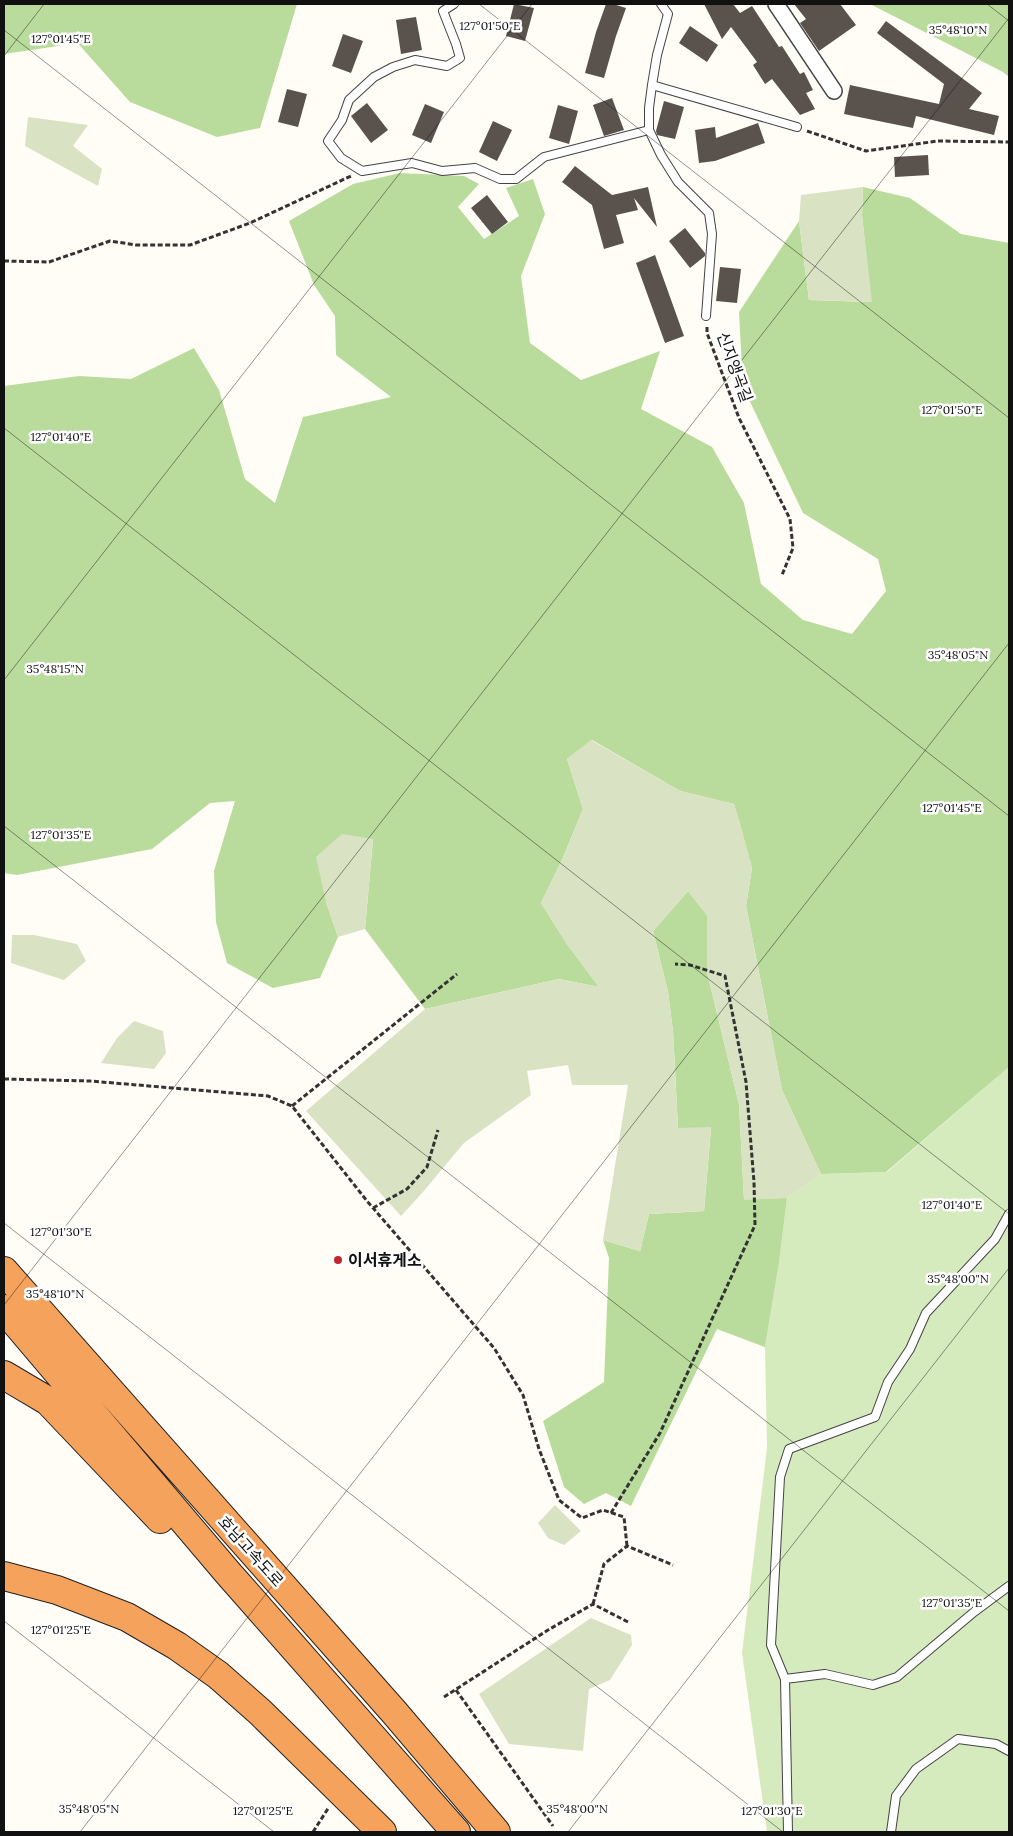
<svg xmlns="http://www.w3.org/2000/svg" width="1013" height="1836" font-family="Lora,'Noto Sans KR',serif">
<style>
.green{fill:#d5ebbd}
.forest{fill:#b9dc9c}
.cemetery{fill:#d9e3c4}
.building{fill:#5a524d}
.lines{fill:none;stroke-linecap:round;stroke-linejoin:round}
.service-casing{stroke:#444;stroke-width:10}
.minor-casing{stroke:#444;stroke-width:18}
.motorway-casing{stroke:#222;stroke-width:30}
.path{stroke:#333;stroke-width:3;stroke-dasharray:5 2.5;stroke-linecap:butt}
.service{stroke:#fff;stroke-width:8}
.minor{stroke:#fff;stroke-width:15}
.motorway{stroke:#f5a25d;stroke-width:28}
.ticks{fill:none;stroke:#111;stroke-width:1;stroke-opacity:0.45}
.poi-dot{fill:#c4262e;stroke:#fff;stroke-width:2}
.labels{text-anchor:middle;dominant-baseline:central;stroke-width:5;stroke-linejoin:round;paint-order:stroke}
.street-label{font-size:16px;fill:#111;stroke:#fff}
.poi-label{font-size:16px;font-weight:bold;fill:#111;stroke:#fff;text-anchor:start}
.ticks-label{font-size:12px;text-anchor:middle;fill:#111;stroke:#fff;stroke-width:5;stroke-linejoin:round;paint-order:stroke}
</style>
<rect width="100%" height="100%" fill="#fffdf5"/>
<path class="green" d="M1009,1067V1832H767L742,1653L767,1448L765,1347L779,1263L787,1198L821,1174L887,1172Z"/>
<path class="forest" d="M4,4H297L260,128L217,137L130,102L74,39L58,46L4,54Z
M870,4H1009V77L1003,72Z
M400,173L464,176L479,184L458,207L484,239L519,216L506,188L533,179L545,214L521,276L530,343L581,380L660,351L641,409L712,447L744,503L761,584L803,620L852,634L886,591L878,559L803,513L743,387L739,312L799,221L809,300L871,302L862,215L863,187L910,198L961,234L1009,243V1067L886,1172L821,1174L782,1090L746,906L752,868L734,804L680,791L592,740L567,759L583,809L562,860L541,903L567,944L599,987L559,979L425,1009L365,929L373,839L326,902L338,937L320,978L273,988L227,963L216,922L214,871L235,801L210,803L152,849L17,875L4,873V386L79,376L131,379L194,348L219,390L245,479L275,503L303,417L391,397L336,355L335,316L314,285L289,221L353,184Z
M688,891L707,915V972L739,1104L744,1199L787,1198L779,1263L765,1347L717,1329L631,1506L606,1493L584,1504L564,1487L543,1421L604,1382L609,1258L603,1240L640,1251L649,1214L704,1211L711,1128H678L673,1031L668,992L653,931Z"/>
<path class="cemetery" d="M28,117L88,125L73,146L102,169L98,186L25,146Z
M863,187L862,215L872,302L809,300L799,221L801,195Z
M591,740L680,791L734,804L740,823L752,868L746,906L782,1090L821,1174L787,1198L744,1200L739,1104L707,972V915L688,891L653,931L668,992L673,1031L678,1128L711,1127L704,1211L649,1214L640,1251L603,1240L628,1085H572L568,1065L527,1071L531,1095L464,1143L423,1192L401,1216L306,1111L425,1009L559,979L599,987L567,944L541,903L562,860L583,809L567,759Z
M342,834L373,839L365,929L338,937L326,902L316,857Z
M12,935H34L77,944L86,961L64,980L11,963Z
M134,1021L163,1031L166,1053L154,1069L101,1063L117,1038Z
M555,1505L581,1531L564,1545L548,1538L538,1523Z
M591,1618L631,1635L632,1645L610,1680L589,1689L583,1751L509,1744L479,1694Z"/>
<path class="building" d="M514,4L534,8L525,41L506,36Z
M606,4H613L626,8L616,36L604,78L585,73L596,32Z
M704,4H733L740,13L752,6L779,47L782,46L800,74L804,72L813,90L806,93L815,109L800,115L772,79L765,84L753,65L757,62L731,27L722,39Z
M794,4H840L856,25L819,51L800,23L806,19Z
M416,17L422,50L401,54L396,20Z
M886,21L982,93L969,109L999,116L994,135L916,116L913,128L844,114L850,85L939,104L944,84L877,33Z
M690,26L718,45L707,62L679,43Z
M343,34L363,41L351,73L332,66Z
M287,89L307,94L298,127L278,122Z
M612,98L624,130L604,136L593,105Z
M664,101L684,107L675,139L657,135L656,131Z
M367,103L388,130L371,143L351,116Z
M425,104L444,112L431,143L412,135Z
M558,105L578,111L569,144L549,138Z
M493,121L512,130L497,161L479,152Z
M758,123L765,143L715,161L699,163L695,130L715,127L716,138Z
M928,155L929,175L895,177L894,157Z
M575,166L612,195L648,187L657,227L634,198L638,210L616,215L624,243L604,249L592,205L562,182Z
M487,195L508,222L492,234L471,208Z
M685,228L705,253V256L690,268L669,241Z
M655,255L684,336L665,343L636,263Z
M720,267L741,269L737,303L716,301Z"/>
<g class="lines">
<defs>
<path id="service" d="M454,4L443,11L456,44L460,58L447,66L415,60L393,67L374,77L349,100L342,120L328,141L341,158L362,171L412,163L442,171L475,168L500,179H516L544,157L649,130
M661,4L668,14L657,55L652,85L649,108V130L661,155L678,182L709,213L712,234L706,316
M652,85L797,127
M785,1679L825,1674L873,1685L897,1677L974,1612L1009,1586
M788,1832L785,1679L771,1645L780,1477L789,1449L875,1417L888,1382L910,1349L926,1313L995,1239L1009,1214
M891,1832L896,1796L916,1769L958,1739L996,1744L1009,1751"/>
<path id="minor" d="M776,4L834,91"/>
<path id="motorway" d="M4,1271L394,1712L496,1832
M4,1309L228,1573L456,1832
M4,1375L48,1401L160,1519
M4,1576L57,1590L127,1617L177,1646L218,1675L260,1712L382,1832"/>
</defs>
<use href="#service" class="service-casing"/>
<use href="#minor" class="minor-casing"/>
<use href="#motorway" class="motorway-casing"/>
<path class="path" d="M807,131L866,151L938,141L1009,142
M4,261L49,262L110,241L136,245H190L250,223L351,176
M707,327V333L739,418L790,519L793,548L782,575
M4,1079L90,1081L268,1096L292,1106L367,1201L494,1348L523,1395L539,1449L559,1500L582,1518L603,1510L624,1517L627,1546
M292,1106L457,974
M373,1208L407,1189L427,1167L438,1130
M611,1513L660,1433L755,1225L754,1182L746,1082L725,976L690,965L675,964
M593,1604L604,1564L627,1546L673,1565
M456,1690L553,1826
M444,1697L548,1630L593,1604L630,1623
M313,1832L329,1807"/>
<use href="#service" class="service"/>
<use href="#minor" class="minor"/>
<use href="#motorway" class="motorway"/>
</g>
<path class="ticks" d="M479,4L1009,418M987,4L1009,21M4,30L1009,816M4,56L44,4M4,428L1009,1214M4,680L532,4M4,826L1009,1611M4,1223L783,1832M4,1305L1009,18M4,1621L274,1832M80,1832L1009,643M568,1832L1009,1268"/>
<circle class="poi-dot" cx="338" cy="1260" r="5"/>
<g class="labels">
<g class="street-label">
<text transform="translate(735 367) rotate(70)">신지앵곡길</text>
<text transform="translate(251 1551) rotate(48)">호남고속도로</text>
</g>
<g class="poi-label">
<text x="348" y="1260">이서휴게소</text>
</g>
</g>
<g class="ticks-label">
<text x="490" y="30">127°01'50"E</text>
<text x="958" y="34">35°48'10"N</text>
<text x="61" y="43">127°01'45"E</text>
<text x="952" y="414">127°01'50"E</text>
<text x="61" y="441">127°01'40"E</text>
<text x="958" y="659">35°48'05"N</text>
<text x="55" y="673">35°48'15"N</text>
<text x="952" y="812">127°01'45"E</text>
<text x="61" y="839">127°01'35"E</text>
<text x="952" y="1209">127°01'40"E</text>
<text x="61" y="1236">127°01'30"E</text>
<text x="958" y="1283">35°48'00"N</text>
<text x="55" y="1298">35°48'10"N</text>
<text x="952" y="1607">127°01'35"E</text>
<text x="61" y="1634">127°01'25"E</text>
<text x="89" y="1813">35°48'05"N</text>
<text x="577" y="1813">35°48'00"N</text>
<text x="263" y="1815">127°01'25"E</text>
<text x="772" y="1815">127°01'30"E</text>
</g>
<rect width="1013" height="1836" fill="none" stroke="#111111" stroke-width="10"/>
</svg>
